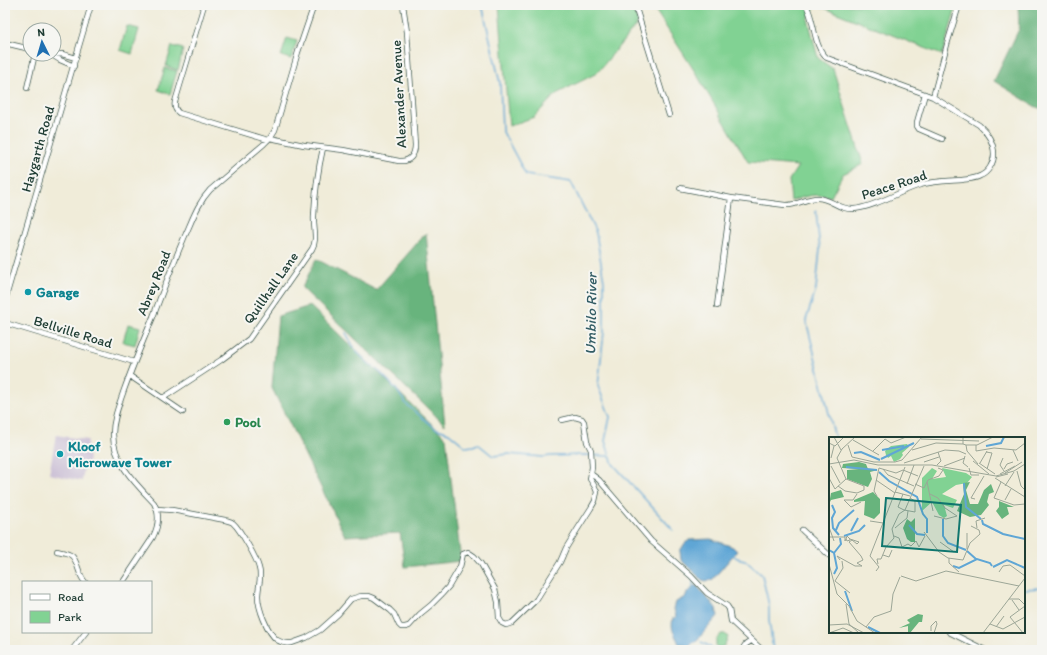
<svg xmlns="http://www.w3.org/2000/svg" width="1047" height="655" font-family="Itim,sans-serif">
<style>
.industrial{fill:#cbbfd5}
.green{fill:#81d293;stroke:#508864}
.forest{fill:#68b47d;stroke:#447858}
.water{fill:#5fa6d5;stroke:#3f7284}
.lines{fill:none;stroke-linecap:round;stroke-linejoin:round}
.stream{stroke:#5fa6d5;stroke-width:1.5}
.street-casing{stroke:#3e574d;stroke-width:6}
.street{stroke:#fff;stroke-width:4.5}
.culture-dot{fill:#0f9aa8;stroke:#f6f6f2;stroke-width:1.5}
.leisure-dot{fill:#2e9e5b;stroke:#f6f6f2;stroke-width:1.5}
.labels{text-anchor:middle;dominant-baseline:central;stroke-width:4;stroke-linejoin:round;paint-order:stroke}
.street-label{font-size:14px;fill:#1f3d34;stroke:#f6f6f2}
.culture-label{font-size:14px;font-weight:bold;fill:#0d838f;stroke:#f6f6f2;text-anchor:start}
.leisure-label{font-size:14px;font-weight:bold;fill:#27864d;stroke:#f6f6f2;text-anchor:start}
.water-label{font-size:15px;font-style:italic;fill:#325c64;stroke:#f6f6f2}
.inset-river{fill:none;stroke:#5fa6d5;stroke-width:2}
.inset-road{fill:none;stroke:#9ca697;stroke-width:1}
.view{fill:#0f766e;fill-opacity:0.15;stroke:#0f766e;stroke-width:2}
.inset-edge{fill:none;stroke:#1f3d34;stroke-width:2}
</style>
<rect width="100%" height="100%" fill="#f6f6f2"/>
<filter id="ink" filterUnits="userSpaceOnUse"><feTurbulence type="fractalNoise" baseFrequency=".025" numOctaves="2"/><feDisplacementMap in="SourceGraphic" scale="8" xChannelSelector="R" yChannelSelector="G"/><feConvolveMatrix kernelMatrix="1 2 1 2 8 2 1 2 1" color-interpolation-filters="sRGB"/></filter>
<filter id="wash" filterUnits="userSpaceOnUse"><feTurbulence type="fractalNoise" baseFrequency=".012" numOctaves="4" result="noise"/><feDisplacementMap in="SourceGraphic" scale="16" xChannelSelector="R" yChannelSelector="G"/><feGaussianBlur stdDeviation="0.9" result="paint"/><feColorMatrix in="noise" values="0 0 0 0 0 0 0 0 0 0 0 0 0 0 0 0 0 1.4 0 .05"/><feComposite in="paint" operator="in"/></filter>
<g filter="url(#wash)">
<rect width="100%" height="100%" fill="#f0ecd9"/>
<path class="industrial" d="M56,435L88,440L86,453L89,457L88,464L84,467L82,481L49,474Z"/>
<path class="green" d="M499,5H632L638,23L597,73L556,94L534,117L509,126Z
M652,5H816L808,19L818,58L833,69L863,164L843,174L831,197C815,193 806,196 791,201L789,180L798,166L748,162L697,75Z
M817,5H957L942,55Z
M127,26L139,29L132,54L120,50Z
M287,38L297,41L291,59L281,56Z
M172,46L183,49L178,70L166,66Z
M165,68L177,71L170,94L158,90Z
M128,324L140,327L135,345L123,342Z
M721,634H725L728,637L724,646L718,648L716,646V640Z"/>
<path class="forest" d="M1018,5H1042V109L1036,107L994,81L1019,29Z
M426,233L445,425L302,288L316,259L376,290Z
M310,306L446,438L461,561L405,567L400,533L345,536L272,388L278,316Z"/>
<path class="water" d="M711,539L733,547L737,551L712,580L706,581L702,580L681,560L680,551L685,543L690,540Z
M696,585L716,608L718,616L697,640L695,642H693L690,646L686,647L685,644H679C675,633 670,631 673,618H675L676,616L674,609L676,602L685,597L687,593Z"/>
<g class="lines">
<path class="stream" d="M481,5L483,9L500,83L502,130L526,175L571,182L596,233L604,281V332L598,386L610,417L605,441L613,464L673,530
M816,211L820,249L816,289L806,320L835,438
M346,333L356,351L368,363L381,373L396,389L407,405L435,428L449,433L466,447L473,446L478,444L493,456L508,454L543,457L551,456L583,455L610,456
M733,555L737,558L745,560L762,575L769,605V620L773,650
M693,582V588
M1024,589L1042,588
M701,642L716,650L718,648"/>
</g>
</g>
<g filter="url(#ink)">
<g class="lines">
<defs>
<path id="street" d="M204,5L175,102C174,107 175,110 179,113L268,140
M635,5L669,115
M5,43L30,49
M48,54L52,55L62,54L76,58
M52,55L60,60L74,66
M27,88L35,54
M925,94L917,122V126L919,129L942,139
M933,97L948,41L959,5
M270,138L304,145L343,150L399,161C410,162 415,155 415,145L407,32L403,5
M680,188L731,198L785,205C796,206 806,198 817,198C831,198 838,210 854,209C875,207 900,191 920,185C933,181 948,181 962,180C968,179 974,179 980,176C988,173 994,163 994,154C994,143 987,132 979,125L933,97L827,58C813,47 815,20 806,5
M5,300L91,5
M717,306L731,198
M5,323L134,362
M130,376L183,412
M163,398L221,360L249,339L312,249C318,239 313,228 314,216C315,193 318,170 323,148
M591,474L599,480L651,541L691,576L707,593L727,606L729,609L731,621L762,650
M157,509L172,510L225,520C228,521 231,521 233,523C240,529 257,559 259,568C262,577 258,587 258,596C258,608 267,632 277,640C282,643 287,644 292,643L306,638L320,630L338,614L351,599L361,596H369L374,598L390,610L394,614L399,625L401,627H405L409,626L420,614L431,605L441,595L449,586L460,567L463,554L468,552L474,556L481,564L495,589L498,602L499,618L502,623L506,625L512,623L536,600L560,562L566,548L577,530L591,508L595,501L597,492L595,487L590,479L592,467L591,450L587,442L584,422L582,419L575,417L562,420
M802,530L830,556
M57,551C62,552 69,553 72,556C78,561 78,575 85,582
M123,582L153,537C159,525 160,514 154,503C136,484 113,462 113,434C113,419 119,405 124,390C133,365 143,341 153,317C163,290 173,264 184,238C192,221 197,204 210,190L264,144L270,138L275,130L298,52L314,5
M949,632L985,650
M72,650L86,632
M742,650L745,645L751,641"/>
</defs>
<use href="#street" class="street-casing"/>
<use href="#street" class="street"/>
</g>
</g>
<g class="culture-dot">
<circle cx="28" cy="292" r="4"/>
<circle cx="60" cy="454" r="4"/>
</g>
<circle class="leisure-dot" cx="227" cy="422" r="4"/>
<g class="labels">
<g class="street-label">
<text transform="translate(399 94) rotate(-93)">Alexander Avenue</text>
<text transform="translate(38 149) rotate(-74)">Haygarth Road</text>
<text transform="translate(894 185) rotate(-18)">Peace Road</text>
<text transform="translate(154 283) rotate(-68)">Abrey Road</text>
<text transform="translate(271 288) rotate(-55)">Quillhall Lane</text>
<text transform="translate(73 332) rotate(17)">Bellville Road</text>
</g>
<g class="culture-label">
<text x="36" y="292">Garage</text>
<text x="68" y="446">Kloof<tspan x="68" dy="16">Microwave Tower</tspan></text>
</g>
<g class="leisure-label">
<text x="235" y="422">Pool</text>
</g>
<g class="water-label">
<text transform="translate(591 314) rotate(-89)">Umbilo River</text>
</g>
</g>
<g transform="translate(829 437)">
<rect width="196" height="196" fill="#f0ecd9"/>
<path d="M78,7L80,10L73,16L74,18L71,22L65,25L62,19L59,21L57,18L56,14L62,9ZM103,31L108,34L103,42L117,40L113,31L137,36L143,40L138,46L127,48L113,57L128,63L124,71L115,68L118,79L115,81L110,78L103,65L93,74V41Z" fill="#81d293"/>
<path d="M30,25L37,27L39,32L49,33L41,35L43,42L39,50L18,42V33L30,32L13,31L14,27ZM141,45L137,53L141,67H149L155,53L162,47L165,55L160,57L158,65L160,68L152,78L141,80L128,74L135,57L134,46ZM12,53L15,60L2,63L0,67L2,56ZM44,55L51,62V76L45,82L35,78L36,64L25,65V63ZM170,64L185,70H178L180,77L173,82L167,74L170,70ZM86,81V105H82L78,102L74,91L78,82L82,85ZM89,177L94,178L93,185H99H90L81,196H79V189L70,191L81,186L78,183Z" fill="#68b47d"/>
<path class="inset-river" d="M157,9L172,6L175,0M53,13L75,9M25,16L32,15L51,23M52,22L85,6M17,30L48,33M50,35L60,44L88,60L94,77L98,82V96M135,46L137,70L152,82M3,68L6,75L3,81L4,91L10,98M114,82V99L119,106L137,113M153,83L154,87L174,97L196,102M80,88L88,97L96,98M7,93L10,86L25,73M22,94L29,81M15,99L30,94L36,88M0,113L5,116L8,131L5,137M138,114L147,122M5,116L12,107L11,101M124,129L130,131L148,122L161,126L163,129M164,130L178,123L196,131M16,154L23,174M39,190L51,196"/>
<path class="inset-road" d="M5,0L12,13M134,0V7L137,8L138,14L149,27M92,2L150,4M24,3L50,18M0,6L6,9L15,0M19,8L23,20L45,25H66L73,23L93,0M137,8H148L164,0M147,8V14L165,11L187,13L196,6M83,13L107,6L134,7M184,13L189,24M44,14L56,2L62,6L77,0M157,15L163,16L158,32M136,19L134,26L139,30M2,21L5,9M174,21L171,28L175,34M144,24L160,37M95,25L110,20M75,26L116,13L130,14L137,17M150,26L166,37M151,26L158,14M0,27L25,23L49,28H103L167,39L185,34L196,27M108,28L112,24L109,15M2,29L11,46M115,29L136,21M140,31L142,38H150M54,32L59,38L71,43M175,32L178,27L184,25M188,34L192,49L196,53M176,36L193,25M171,37L186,29M167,40L179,37M0,41L6,52M166,41L196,60M17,42L8,21L13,12L26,0M47,43L66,56M71,43L85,49M98,45L104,74M172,45L165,61L185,68L196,67M78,47L85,28M86,47L95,51L99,43L110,39L114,33L109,31M9,49L16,54L28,56L35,53V49L17,42M176,49L185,35M6,52L17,42M66,55L81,59M74,57L69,70L75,73M101,57L109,61L116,71L128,79L117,82L105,79M48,59L45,54L50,31L67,36L74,33L89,39M146,62L142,61L155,39M15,63L22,70L32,65M15,63H24L28,57M176,63L182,52M75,73L86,75V64L81,61M41,84L54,86M0,90L5,104M66,91L78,81L79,74M148,91L147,84L156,81M95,95L110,115L119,121L134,123L141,106L151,97L150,93L142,89M138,96V112M65,99L70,101L73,110L79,107L82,109L87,104L90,110L96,99M0,100H16V104L17,102L18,104L21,103V102L18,99L17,102M111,105L125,115M54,118L60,120L63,113M120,121V126L130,135M11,123L8,119L26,129H33L28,126L34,123L32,119L20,105L23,103L28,107L30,105L21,102M0,127L8,157L20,169L28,184L46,196M49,127L48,122H52L57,110L65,101L63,92L70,77L76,73L95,29M47,134L50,130L41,119L76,30M170,135L174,129L181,128L196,139M72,139L87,144L117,134L190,149M6,144L14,131L13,124M6,144L21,156M180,162H190L196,168M183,163L190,173M17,167L20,187L30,196M181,180L194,196M181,180L196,169M161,187L174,192L196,180M0,188L18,187L35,196M37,190L45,180L62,174L64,157L71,140M167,190L175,179M102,194V189L107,184L108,187L105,196M0,196L14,191L25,196M154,196L196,141"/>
<path class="view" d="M57,61L132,68L128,115L53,109Z"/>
<rect width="196" height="196" class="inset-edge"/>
</g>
<rect width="1047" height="655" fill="none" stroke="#f6f6f2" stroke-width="20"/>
<rect x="22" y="581" width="130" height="52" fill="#f6f6f2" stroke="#a0aca6"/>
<rect x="30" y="594" width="20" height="6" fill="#ffffff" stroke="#a0aca6"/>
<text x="58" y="601" font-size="12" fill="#1f3d34">Road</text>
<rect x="30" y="611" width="20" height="12" fill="#81d293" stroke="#a0aca6"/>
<text x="58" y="621" font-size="12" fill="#1f3d34">Park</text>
<g transform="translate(42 42) rotate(355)"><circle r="19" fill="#f6f6f2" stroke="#a0aca6"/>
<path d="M0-3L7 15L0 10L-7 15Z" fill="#1f6fb2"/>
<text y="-6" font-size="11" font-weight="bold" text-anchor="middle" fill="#1f3d34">N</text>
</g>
</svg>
